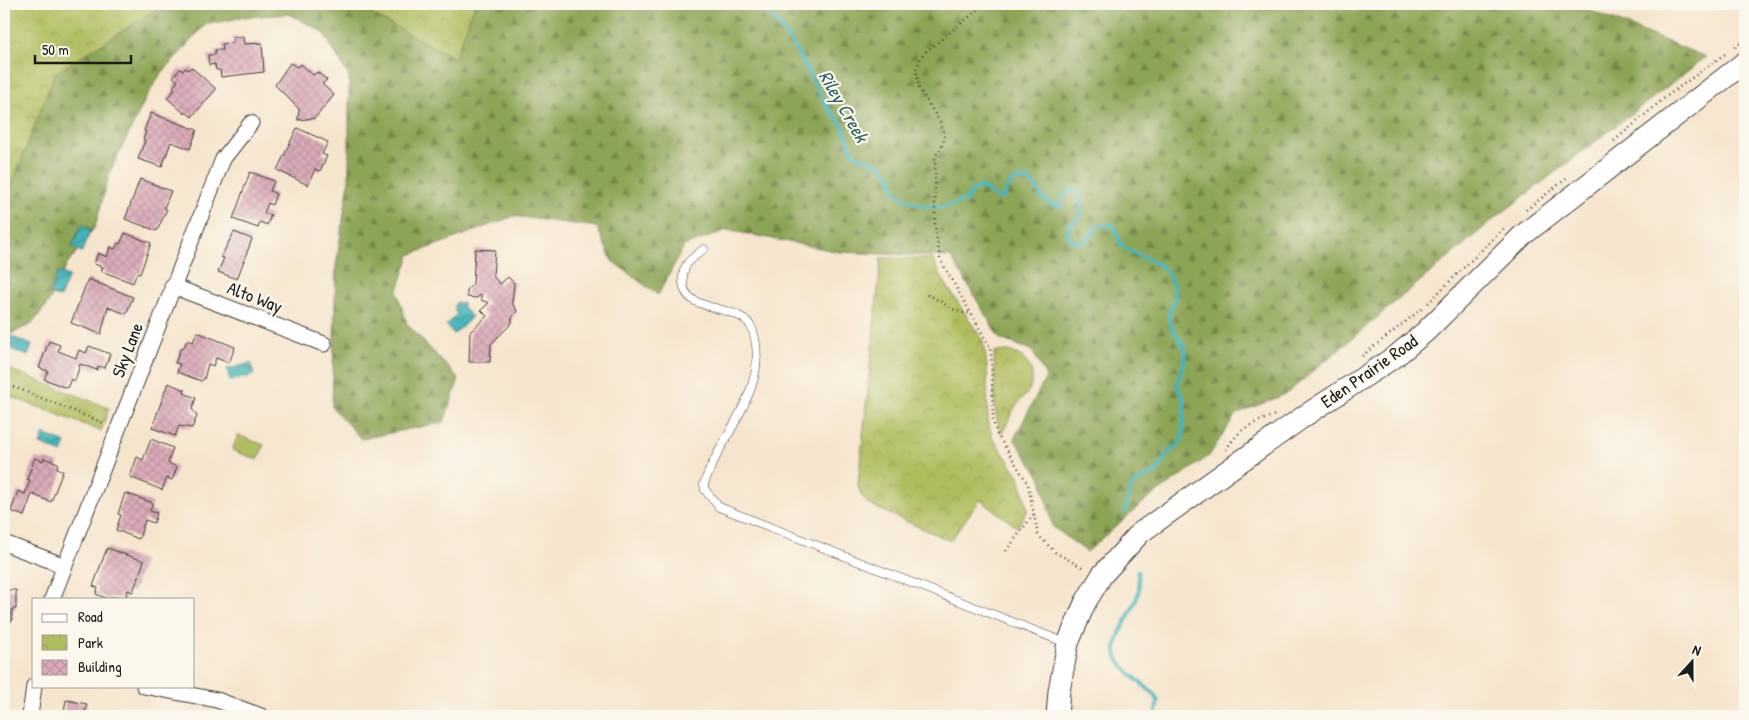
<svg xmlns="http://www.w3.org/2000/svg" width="1749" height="720" font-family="'Patrick Hand',sans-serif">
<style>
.grass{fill:#b0bd5e;stroke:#666c3d}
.forest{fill:url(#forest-firs);stroke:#546038}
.park{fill:url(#park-crowns);stroke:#666c3d}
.water{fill:url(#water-waves);stroke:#30686b}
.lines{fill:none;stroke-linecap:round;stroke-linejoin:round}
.stream{stroke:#44b5ba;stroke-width:4}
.building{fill:url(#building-cross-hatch)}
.lane-casing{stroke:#3d3a37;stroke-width:9}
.street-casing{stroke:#3d3a37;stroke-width:17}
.secondary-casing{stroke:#3d3a37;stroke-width:23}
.path{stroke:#3d3a37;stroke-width:2.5;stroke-dasharray:1 4;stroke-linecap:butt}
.lane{stroke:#fff;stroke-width:8}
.street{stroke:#fff;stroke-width:15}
.secondary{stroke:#fff;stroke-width:21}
.labels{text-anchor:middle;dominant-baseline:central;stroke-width:4.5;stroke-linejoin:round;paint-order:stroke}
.street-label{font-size:18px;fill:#1c1c1c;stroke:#fbf7ec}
.water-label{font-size:19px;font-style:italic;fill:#2e6163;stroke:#fbf7ec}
</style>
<defs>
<pattern id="forest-firs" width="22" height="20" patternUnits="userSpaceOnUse" patternTransform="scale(1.25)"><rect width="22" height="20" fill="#8ca455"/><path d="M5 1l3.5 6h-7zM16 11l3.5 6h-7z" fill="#728546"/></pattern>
<pattern id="park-crowns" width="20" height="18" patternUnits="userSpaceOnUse" patternTransform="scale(1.25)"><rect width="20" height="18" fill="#b0bd5e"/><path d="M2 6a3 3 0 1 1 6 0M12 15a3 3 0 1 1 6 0" fill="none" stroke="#97a251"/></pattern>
<pattern id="water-waves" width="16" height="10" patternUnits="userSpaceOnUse" patternTransform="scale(1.25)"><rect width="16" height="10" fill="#44b5ba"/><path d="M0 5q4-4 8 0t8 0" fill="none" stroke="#389296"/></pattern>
<pattern id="building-cross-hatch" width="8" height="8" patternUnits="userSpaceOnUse" patternTransform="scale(1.25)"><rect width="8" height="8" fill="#dbaab9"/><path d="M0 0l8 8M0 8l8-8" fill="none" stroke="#bb929e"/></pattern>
</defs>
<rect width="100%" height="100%" fill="#fbf7ec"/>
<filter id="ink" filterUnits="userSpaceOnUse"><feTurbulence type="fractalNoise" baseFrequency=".02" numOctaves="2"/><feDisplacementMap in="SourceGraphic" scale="10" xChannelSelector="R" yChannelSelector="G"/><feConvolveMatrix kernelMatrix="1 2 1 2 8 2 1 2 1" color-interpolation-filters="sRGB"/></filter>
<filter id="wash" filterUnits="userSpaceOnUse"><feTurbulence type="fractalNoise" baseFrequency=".0096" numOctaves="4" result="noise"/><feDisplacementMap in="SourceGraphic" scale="20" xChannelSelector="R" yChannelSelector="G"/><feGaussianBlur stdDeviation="1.12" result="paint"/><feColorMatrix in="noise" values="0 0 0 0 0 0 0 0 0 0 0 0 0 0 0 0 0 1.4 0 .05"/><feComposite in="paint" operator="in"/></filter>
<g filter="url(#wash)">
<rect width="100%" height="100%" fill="#f6e5cd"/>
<path class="grass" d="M238,435L264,445L258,460L232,450Z"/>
<path class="forest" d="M4,4H1574L1706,57L1494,219L1286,394L1236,414L1209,456L1145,501L1087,552L1053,527L1041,478L1014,439L1046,377L1032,350L1000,339L951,257L840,252L727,230L684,246L658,295L612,261L597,227L514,216L410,255L397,292L407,324L459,379L444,422L361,439L332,407L336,265L349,181V77L323,32L289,14L244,17L205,25L160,75L147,96L110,172L95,227L67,265L49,302L32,324L4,337Z"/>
<path class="park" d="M4,4H165L55,73L4,205Z
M352,4H475L455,58Z
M881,258L933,259L942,278L983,341L987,365L988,424L994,440L1019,476L1028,510L1017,527L980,500L950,541L868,504L861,495L858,485Z
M1007,351C1025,354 1037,370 1030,388C1027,395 1020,400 1016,406C1009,415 1008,426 1001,434L995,411L994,352Z
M4,367L109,408L101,431L4,394Z"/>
<path class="water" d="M81,225L91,229L82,252L72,248Z
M58,272L69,276L60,298L50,294Z
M455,303H463V307L472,317L454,334L446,325L457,314L455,311Z
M10,336L32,345L28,356L6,347Z
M251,363L254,375L230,381L227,369Z
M44,434L66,443L62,453L40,444Z"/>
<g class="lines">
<path class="stream" d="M764,4L796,50L828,108L843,126L850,146L855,155L881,165L892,179L895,191L905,199L923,206L945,207L967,200L971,191L982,187L997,198H1003L1008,186L1015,180H1030C1040,189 1041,205 1060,206L1063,195L1073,190L1077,192L1081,205V215L1068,228L1067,234L1071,240L1081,243L1088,239L1098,226L1111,224C1119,230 1116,241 1124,247C1146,263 1168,256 1175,294C1177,304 1167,310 1169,319C1170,330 1182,339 1185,350C1188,361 1178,375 1177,387L1184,398L1183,437L1179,445L1168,452L1157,472L1134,483L1129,494L1125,512
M1137,571C1139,579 1140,586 1138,594C1134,612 1108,642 1118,659C1126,673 1143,684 1154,694L1158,701L1155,716"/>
</g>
<g id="blocks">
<path class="building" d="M233,37H243L244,44L262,43L264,72L221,77L220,70H216L215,64L209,65L208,55H215V50H223L222,44L233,43Z
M290,63L297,67L301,64L313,75L317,72L327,80L322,84L334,95L315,118L298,120L299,109L275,85Z
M191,67L216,89L192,117L186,112L185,114L167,98L175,89L173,87L178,81L173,77L180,69L183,71L185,68L188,70Z
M151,113L197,130L190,149L171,142L162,167L138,159L145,140L143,139L146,132L144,131Z
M297,128L328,142L322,154L327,156L320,171L315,169L308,185L277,170Z
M250,172L274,181L270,191L276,194L272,205L268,203L264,213L271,215L267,225L260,222L258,228L233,219Z
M140,179L171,191L164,208L167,209L157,231L125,219Z
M234,232L252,239L237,279L218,272L224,258L221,257Z
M125,233L151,243L140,274L137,273L133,283L101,271L103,267L94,264L98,253L107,257L110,247L115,249L118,243L120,244Z
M475,249L495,250L493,276L500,284L508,277L514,283L512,303L517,311L512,318V323L491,344L490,362H469L470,332L487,316L481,310L489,303L481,300V294L477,298L467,297V290L473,284Z
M88,279L133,297L126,314L108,307L101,334L71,323Z
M197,332L235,347L229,363L216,358L213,366L208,364L204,379L201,381L177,372L180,364L175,363L181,348L183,349L187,340L193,342Z
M49,341L60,345L58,351L76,358L79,350L86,353L89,346L110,354L105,368L98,366L97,370L80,364L75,381L71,379L67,388L44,379L48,371L39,368Z
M168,383L185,390L184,393L196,398L192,409L197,416L192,428L179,426L175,436L152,428Z
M151,439L173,448L168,463L177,467L172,480L167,478L162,490L130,477L137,457L143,460Z
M35,458L43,461L44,458L58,463L57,468L63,471L51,502L32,494L24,516L11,511L18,491L25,494L30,480L27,479Z
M125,493L153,503L150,511L157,513L154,523L145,520L139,539L116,530L121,515L118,514Z
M107,548L144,561L133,592L128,590L125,599L113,597L108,599L96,594L98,588L93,586Z
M4,590H16V609H12V621H4Z
M66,700L87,704L84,716H63Z"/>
</g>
</g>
<g filter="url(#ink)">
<use href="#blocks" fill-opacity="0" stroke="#3d3a37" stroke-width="1"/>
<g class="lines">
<defs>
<path id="lane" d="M704,249C691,259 682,264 683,282C684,316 744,301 753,331C771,389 720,435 704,484L705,490L719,507L1066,643"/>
<path id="street" d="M172,286L324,344
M4,543L65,566
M52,599L223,159L251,123
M144,686L217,700L261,716
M30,716L34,686"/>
<path id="secondary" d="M1057,716L1059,691L1068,643L1085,603L1102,575L1140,533L1303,417L1396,356L1425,332L1523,235L1745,62"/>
</defs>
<use href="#lane" class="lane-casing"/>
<use href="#street" class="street-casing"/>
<use href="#secondary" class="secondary-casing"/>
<path class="path" d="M985,4L923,54L916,69L919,88L940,122L945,135L943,144L935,157V226L940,259L991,349L993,421L997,434L1028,484L1038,535L1055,552L1085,569
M1735,47L1745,40
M1614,141L1667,96L1728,52
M1526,210L1567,178
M927,295C944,300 952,314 971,313
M1428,303L1506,226
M1362,356L1424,307
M4,383L106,424
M1226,450C1240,427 1251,424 1275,415
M1006,551L1034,514"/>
<use href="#lane" class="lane"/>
<use href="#street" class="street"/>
<use href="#secondary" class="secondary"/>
</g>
</g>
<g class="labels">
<g class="street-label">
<text transform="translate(255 297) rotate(21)">Alto Way</text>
<text transform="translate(127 350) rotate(-69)">Sky Lane</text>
<text transform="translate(1369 371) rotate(-35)">Eden Prairie Road</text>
</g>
<g class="water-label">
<text transform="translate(844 106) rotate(60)">Riley Creek</text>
</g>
</g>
<rect width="1749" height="720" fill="none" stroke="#fbf7ec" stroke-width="20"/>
<rect x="32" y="598" width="162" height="90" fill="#fbf7ec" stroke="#a29f99"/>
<rect x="42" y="614" width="25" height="8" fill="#ffffff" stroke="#a29f99"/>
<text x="78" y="622" font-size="15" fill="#1c1c1c">Road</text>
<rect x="42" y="635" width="25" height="15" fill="url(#park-crowns)" stroke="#a29f99"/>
<text x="78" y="648" font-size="15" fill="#1c1c1c">Park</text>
<rect x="42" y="660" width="25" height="15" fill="url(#building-cross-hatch)" stroke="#a29f99"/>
<text x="78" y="672" font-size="15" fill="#1c1c1c">Building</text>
<g transform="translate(1692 662) rotate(21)" stroke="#fbf7ec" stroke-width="4" paint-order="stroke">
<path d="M0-4L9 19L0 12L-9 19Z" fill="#1c1c1c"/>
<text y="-8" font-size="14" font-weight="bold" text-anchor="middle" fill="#1c1c1c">N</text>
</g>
<path d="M35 55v8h96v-8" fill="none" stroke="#1c1c1c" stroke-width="2.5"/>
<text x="42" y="55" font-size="15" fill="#1c1c1c" stroke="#fbf7ec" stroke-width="4" paint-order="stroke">50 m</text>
</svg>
